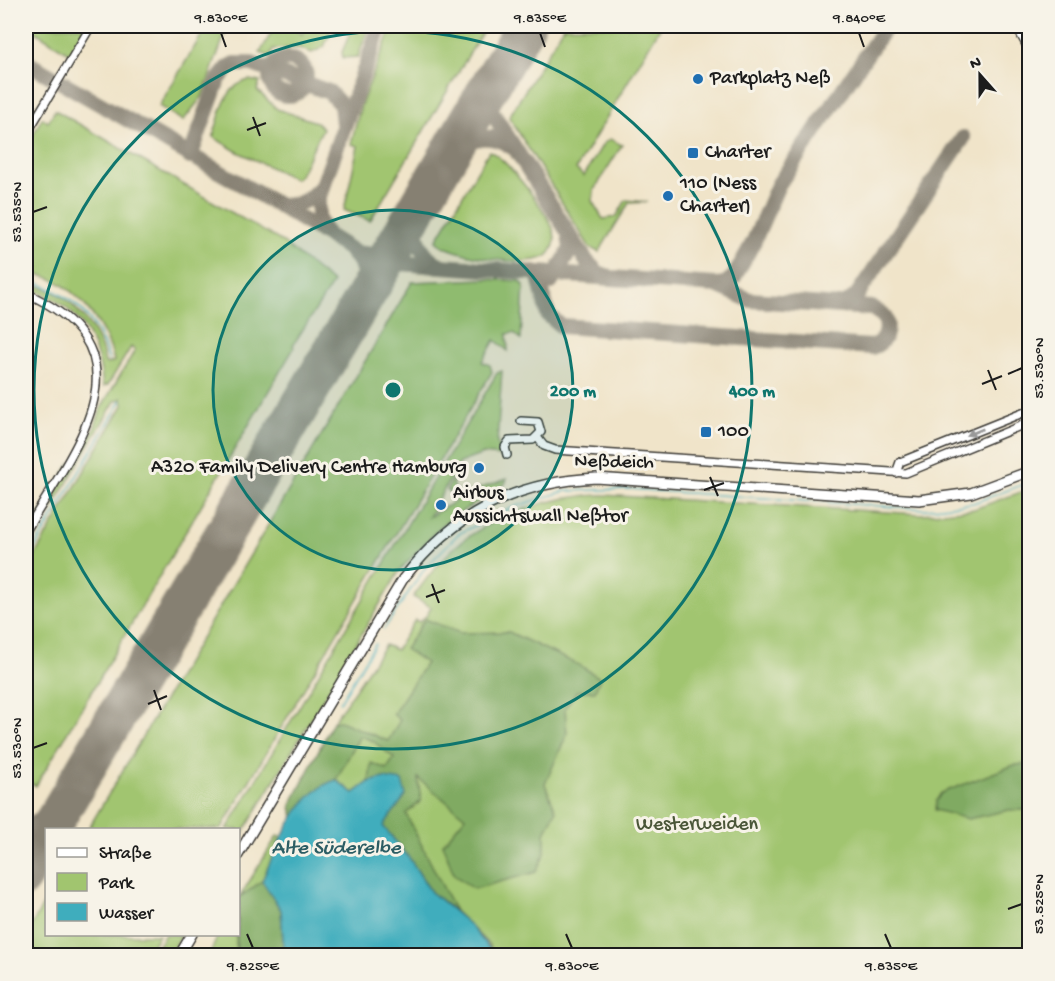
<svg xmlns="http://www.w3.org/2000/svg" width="1055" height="981" font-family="'Gochi Hand',sans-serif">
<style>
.green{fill:#a1c56f;stroke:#5e7046;stroke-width:1.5}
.forest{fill:#80aa62;stroke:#4e633f;stroke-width:1.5}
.water{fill:#3fadbd;stroke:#2e646c;stroke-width:1.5}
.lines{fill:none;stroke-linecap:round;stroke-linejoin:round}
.stream{stroke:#3fadbd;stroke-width:1.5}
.taxiway{stroke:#868072;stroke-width:16}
.runway{stroke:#868072;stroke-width:40}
.street-casing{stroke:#3c3a36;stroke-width:10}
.secondary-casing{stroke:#3c3a36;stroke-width:12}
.street{stroke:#fff;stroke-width:7}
.secondary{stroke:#fff;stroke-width:9}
.oneway{fill:#999}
.ticks{fill:none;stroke:#1c1c1c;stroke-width:2}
.ring{fill:none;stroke:#0f766e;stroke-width:3}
.poi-dot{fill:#1f6fb2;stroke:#f7f3e8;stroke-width:2}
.labels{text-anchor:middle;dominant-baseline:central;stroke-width:6;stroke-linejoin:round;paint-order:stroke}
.poi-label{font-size:20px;fill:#1c1c1c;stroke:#f7f3e8;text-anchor:start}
.street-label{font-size:20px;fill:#1c1c1c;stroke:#f7f3e8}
.park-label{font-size:20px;fill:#4b5739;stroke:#f7f3e8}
.water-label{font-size:21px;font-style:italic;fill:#2c5d64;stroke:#f7f3e8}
.centre{fill:#0f766e;stroke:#f7f3e8;stroke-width:3}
.ring-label{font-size:18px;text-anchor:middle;font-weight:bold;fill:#0f766e;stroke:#f7f3e8;stroke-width:6;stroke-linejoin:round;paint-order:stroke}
.neatline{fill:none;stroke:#1c1c1c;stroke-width:2}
.ticks-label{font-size:15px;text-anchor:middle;fill:#1c1c1c}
</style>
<rect width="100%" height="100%" fill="#f7f3e8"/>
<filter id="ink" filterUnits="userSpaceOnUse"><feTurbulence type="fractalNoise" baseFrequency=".0167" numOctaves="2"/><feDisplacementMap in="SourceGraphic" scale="12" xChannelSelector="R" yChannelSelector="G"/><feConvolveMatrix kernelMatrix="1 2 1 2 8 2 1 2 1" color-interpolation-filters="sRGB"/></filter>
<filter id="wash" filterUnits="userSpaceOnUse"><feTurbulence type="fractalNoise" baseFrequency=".008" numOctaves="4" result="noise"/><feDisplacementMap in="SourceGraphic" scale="24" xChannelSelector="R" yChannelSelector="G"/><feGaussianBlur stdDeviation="1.35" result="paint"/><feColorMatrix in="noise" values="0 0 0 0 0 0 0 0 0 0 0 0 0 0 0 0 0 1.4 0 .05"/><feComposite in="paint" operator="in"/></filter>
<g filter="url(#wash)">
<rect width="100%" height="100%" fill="#f0e4c9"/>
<path class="green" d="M26,26H87L70,54Z
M207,26H228L202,97L183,121L159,106Z
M275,26H288L302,34L307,26H333L324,47L312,53L299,48L273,49L270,56L260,53Z
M353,26H369L358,57L343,58L342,52Z
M392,26H486L370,221L344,210L358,146L351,144L361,105Z
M564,26H661L576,169L584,176L603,144L610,139L622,145L594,190L592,201L603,219L616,217L626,200L647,202L629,203L599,252L590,248L509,117Z
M249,80L260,82L257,90L277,109L316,122L323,128L300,175L295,179L236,151L213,137C220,116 224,85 249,80Z
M55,110L281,241L333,283L293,345L294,348L36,786L26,780V570L123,405L122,398L115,401L26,553V538L70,463L73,464L94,429L101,408L135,350L131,347L108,385L103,387C100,352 87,319 55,300C45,294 35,291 26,285C61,284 101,327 105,363L108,364L114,361C106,324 68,272 26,274V148L42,118L48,122Z
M489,151C506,157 549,214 554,232C556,240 554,248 549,254C536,270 449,256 436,241Z
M485,279L520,281L524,285L521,339L514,333L507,334L508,351L495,340L482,362L490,365L492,372L221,829H88L412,282Z
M502,371L497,443L502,450L499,456L483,454L459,463L454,478L451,477L429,517L457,500L447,490L452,480L455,490L469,492L507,479L505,484L444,523L400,570L239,840L238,830L227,829L497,373Z
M1029,489V955H495L489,945L455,911L369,782L354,793L336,780L293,818L291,805L333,722L385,645L396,650L415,620L419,622L427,615L431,607L413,597C426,579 439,562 455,547C493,515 553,495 602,495L921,514L974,509Z
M277,836L281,837L262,881L239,898Z
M46,900V934L159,935L146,955H26V935Z
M165,934L182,935L169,955H152Z
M218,935H236V955L209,956Z"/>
<path class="forest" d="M425,619L460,633L509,632L581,666L600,678L595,691H577L565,708L567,734L545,784L556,811L545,833V853L536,872L474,889L454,875L443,844L465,817L418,778L421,801L406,814L455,911L431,892L410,859L382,825L384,778L369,782L371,763L387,769L394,758L373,741L360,736L336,780L316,791L293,818L291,805L333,722L340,721L388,741L400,720L393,714L426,663L405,649Z
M1029,764V810H1009L968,819L935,810L936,801L941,793L1014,765Z
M262,881L281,910L284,955H236L239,898Z"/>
<path class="water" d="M384,778L402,781L406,795L383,826L410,859L431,892L468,923L495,955H284L281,910L262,881C276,848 299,790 336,780L354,793L369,782Z"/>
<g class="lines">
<path class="stream" d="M26,278C72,296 95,312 109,361
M26,562L121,401
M384,629L425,568L458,534L514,507L565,491L629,489L926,509L973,503L1030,482
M340,702L375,644"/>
<path class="taxiway" d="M270 77a18 18 0 1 1 36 0a18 18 0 1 1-36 0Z
M26,62L278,205L369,261L611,278L598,273L587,262L490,109V85
M453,148C473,137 492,132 512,147
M190,157L218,80L228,68L235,64H252L329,92L341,105L343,124
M278,205C297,207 309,201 321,187
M415,211C415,235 418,256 442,266
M327,235L318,219V199L380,26
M538,273L548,315L561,326L872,347C886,342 890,330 884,316L872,308L750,300L716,285L611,278
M551,282L571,249L569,235
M716,285L725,284L734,277L753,243L778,185L886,26
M363,299C370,282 364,264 351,252C369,257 384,254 398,241
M838,305L848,303L857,295L963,138
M26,825L47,818L64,805
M26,890C43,875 37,854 46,835"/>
<path class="runway" d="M49,830L525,26
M26,870L46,834"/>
</g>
</g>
<g filter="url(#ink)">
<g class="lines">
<defs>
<path id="street" d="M1016,26L1030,52
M26,135L91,26
M26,293C156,352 75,447 26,531
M537,437L544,446L555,450L906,473L1030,422
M507,455L505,447L509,441L533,440L541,432L538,422L521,421
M896,473L900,462L1030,410"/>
<path id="secondary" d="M238,855L403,579C453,514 514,482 596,478L919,500L971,493L1030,471
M179,956L192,934"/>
</defs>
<use href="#street" class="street-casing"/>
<use href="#secondary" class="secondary-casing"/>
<use href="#street" class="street"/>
<use href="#secondary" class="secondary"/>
</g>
<defs><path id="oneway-solid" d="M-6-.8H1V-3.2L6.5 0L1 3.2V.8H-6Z" transform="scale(1.5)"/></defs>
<use class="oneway" href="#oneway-solid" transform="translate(975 432) rotate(158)"/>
</g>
<path class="ticks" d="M221,33L226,47M540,33L545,47M859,33L864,47M253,117L260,136M247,130L266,123M33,212L47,207M988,370L996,390M1008,374L1022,368M982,384L1002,376M710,477L718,496M704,490L724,483M432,584L439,603M426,597L445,590M154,690L161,710M148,704L167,696M33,748L47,743M1008,909L1022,904M247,934L253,948M566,934L572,948M885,934L891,948"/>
<circle cx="393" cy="390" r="180" fill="#0f766e" fill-opacity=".12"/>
<g class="ring">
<circle cx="393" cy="390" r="180"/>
<circle cx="393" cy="390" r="359"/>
</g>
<g class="poi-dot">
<circle cx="698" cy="79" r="6"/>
<rect x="687" y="147" width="12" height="12" rx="3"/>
<circle cx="668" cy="196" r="6"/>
<rect x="700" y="426" width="12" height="12" rx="3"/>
<circle cx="479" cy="468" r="6"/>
<circle cx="441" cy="505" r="6"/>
</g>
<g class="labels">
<g class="poi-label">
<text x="710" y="79">Parkplatz Neß</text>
<text x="705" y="153">Charter</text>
<text x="680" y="184">110 (Ness<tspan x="680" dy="23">Charter)</tspan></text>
<text x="718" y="432">100</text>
<text x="467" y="468" text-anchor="end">A320 Family Delivery Centre Hamburg</text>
<text x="453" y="494">Airbus<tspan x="453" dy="23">Aussichtswall Neßtor</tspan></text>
</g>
<g class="street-label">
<text transform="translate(614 463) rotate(1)">Neßdeich</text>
</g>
<g class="park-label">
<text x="697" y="825">Westerweiden</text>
</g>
<g class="water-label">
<text x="336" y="849">Alte Süderelbe</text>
</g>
</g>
<circle cx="393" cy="390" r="9" class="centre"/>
<g class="ring-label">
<text x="573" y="396">200 m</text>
<text x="752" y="396">400 m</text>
</g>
<rect width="1055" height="981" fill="none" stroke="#f7f3e8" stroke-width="66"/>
<rect x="45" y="828" width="195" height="108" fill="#f7f3e8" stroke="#9f9d96" stroke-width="1.5"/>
<rect x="57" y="848" width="30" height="9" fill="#ffffff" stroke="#9f9d96" stroke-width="1.5"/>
<text x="99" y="858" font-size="18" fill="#1c1c1c">Straße</text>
<rect x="57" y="873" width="30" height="18" fill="#a1c56f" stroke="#9f9d96" stroke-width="1.5"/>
<text x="99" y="888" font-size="18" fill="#1c1c1c">Park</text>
<rect x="57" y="903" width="30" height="18" fill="#3fadbd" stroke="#9f9d96" stroke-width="1.5"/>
<text x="99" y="918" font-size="18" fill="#1c1c1c">Wasser</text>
<g transform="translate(980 75) rotate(339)" stroke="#f7f3e8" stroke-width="4.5" paint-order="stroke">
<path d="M0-4.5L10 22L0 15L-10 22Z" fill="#1c1c1c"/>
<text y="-9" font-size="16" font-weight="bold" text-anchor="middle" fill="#1c1c1c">N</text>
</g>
<rect x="33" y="33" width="989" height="915" class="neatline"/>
<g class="ticks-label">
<text x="221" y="22">9.830°E</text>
<text x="540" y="22">9.835°E</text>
<text x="859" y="22">9.840°E</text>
<text transform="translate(16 212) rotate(-90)" y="5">53.535°N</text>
<text transform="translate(1038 368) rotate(-90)" y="5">53.530°N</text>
<text transform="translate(16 748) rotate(-90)" y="5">53.530°N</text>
<text transform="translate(1038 904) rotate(-90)" y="5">53.525°N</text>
<text x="253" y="970">9.825°E</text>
<text x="572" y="970">9.830°E</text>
<text x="891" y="970">9.835°E</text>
</g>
</svg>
